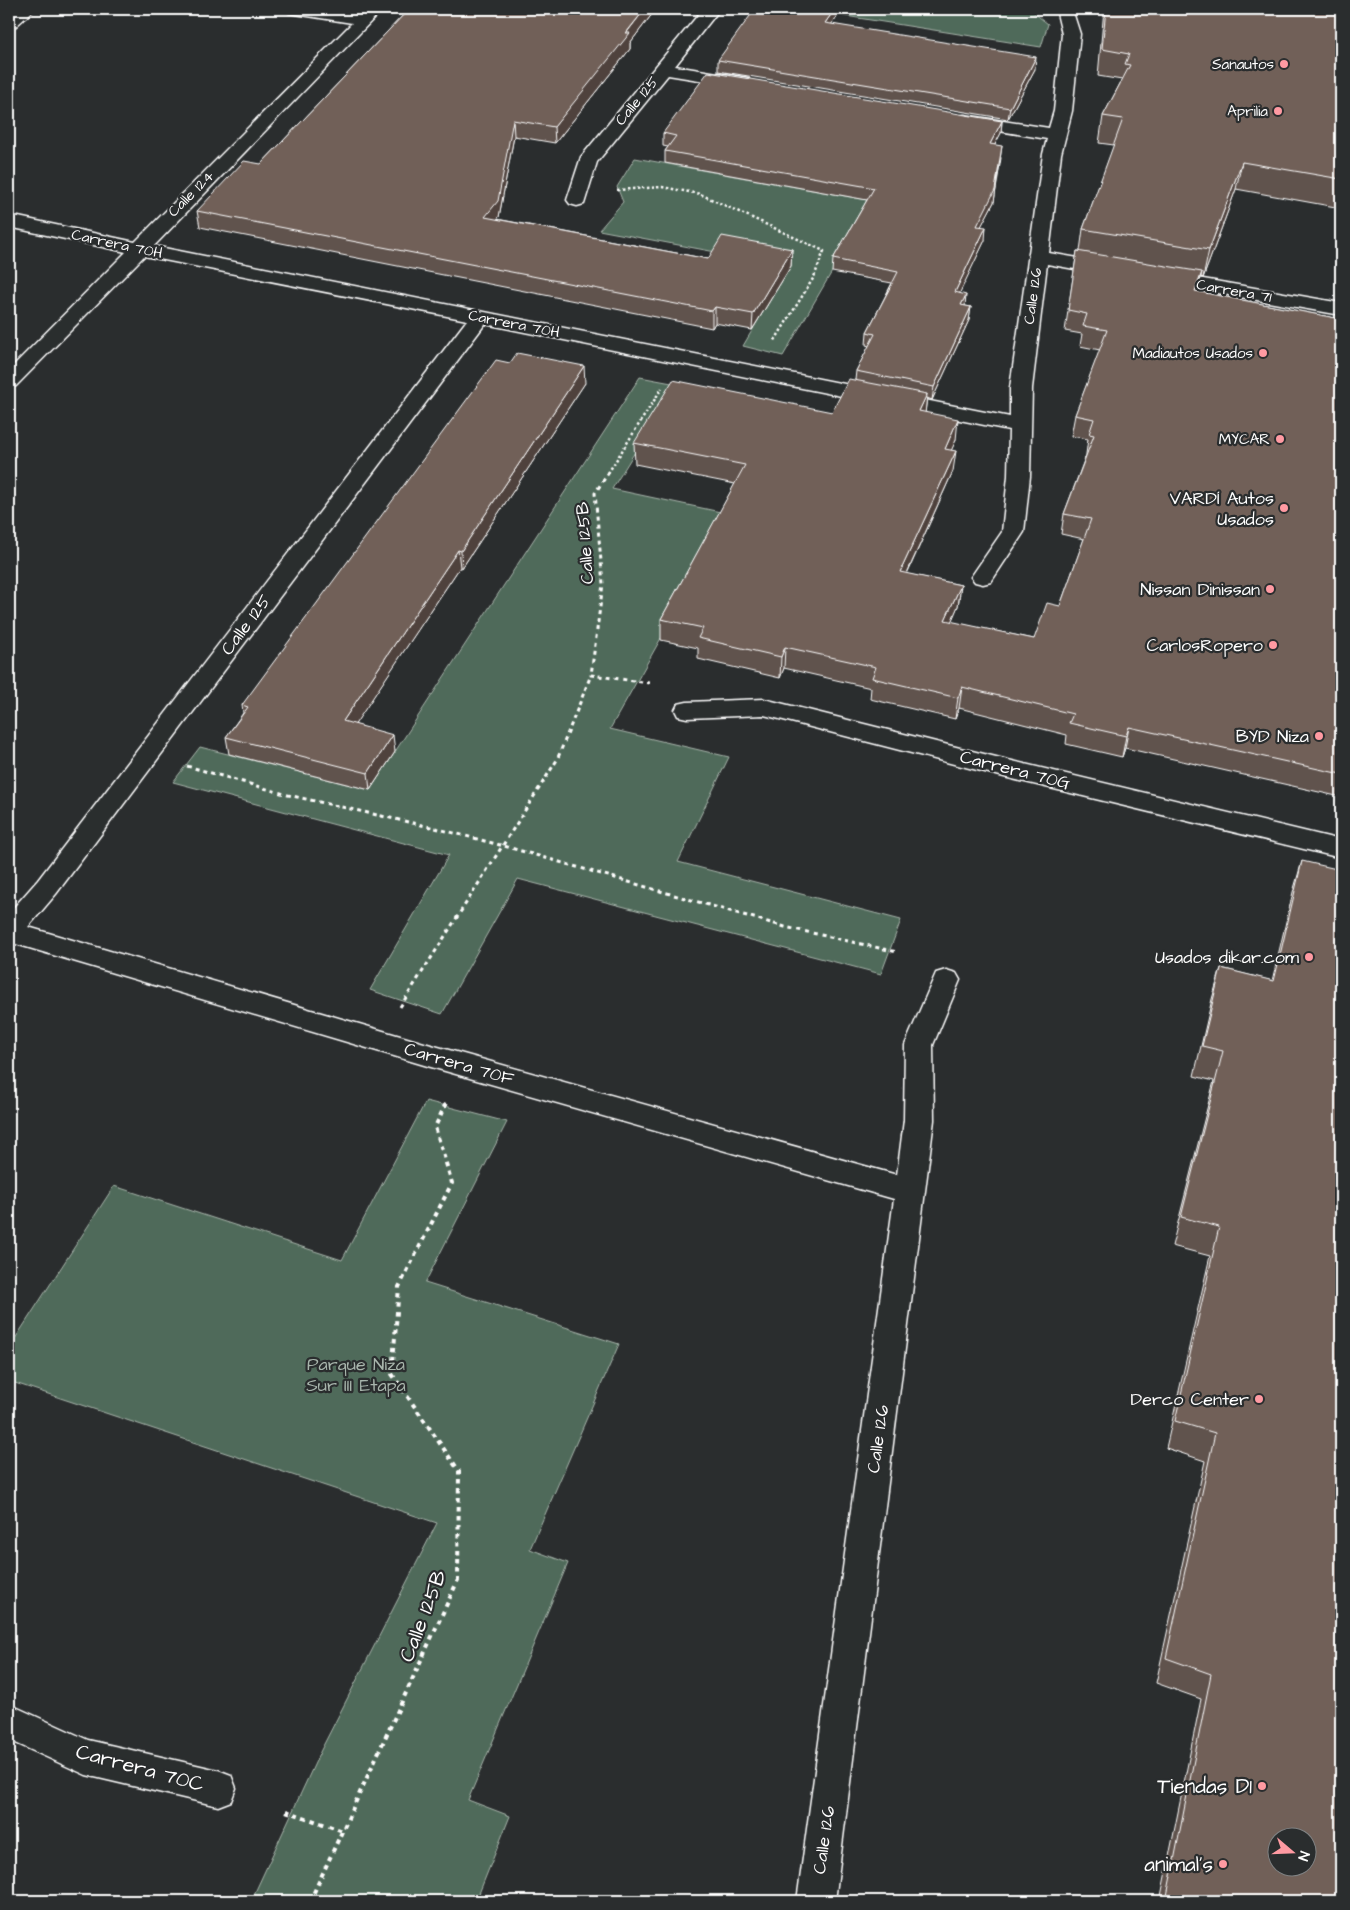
<svg xmlns="http://www.w3.org/2000/svg" width="1350" height="1910" font-family="'Architects Daughter',sans-serif">
<style>
.green{fill:#506b5a;stroke:#a8b5ac}
.lines{fill:none;stroke-linecap:round;stroke-linejoin:round}
.minor-casing{stroke:#fff;stroke-width:3}
.path-far2{stroke:#fff;stroke-width:2.5;stroke-dasharray:2.5 2.5;stroke-linecap:butt}
.path-far1{stroke:#fff;stroke-width:3;stroke-dasharray:4 4;stroke-linecap:butt}
.path{stroke:#fff;stroke-width:4;stroke-dasharray:4.5 4.5;stroke-linecap:butt}
.minor{fill:#2a2d2e;fill-rule:evenodd}
.wall{fill:#61534d;stroke:#fff}
.shaded-wall{fill:#4f433e;stroke:#fff}
.building{fill:#716059;stroke:#fff;fill-rule:evenodd}
.poi-dot{fill:#ff9aa2;stroke:#2a2d2e;stroke-width:2}
.labels{text-anchor:middle;dominant-baseline:central;stroke-width:4.5;stroke-linejoin:round;paint-order:stroke}
.far-poi-label{font-size:15px;fill:#fff;stroke:#2a2d2e;text-anchor:end}
.far-street-label{font-size:15px;fill:#fff;stroke:#2a2d2e}
.poi-label{font-size:18px;fill:#fff;stroke:#2a2d2e;text-anchor:end}
.street-label{font-size:18px;fill:#fff;stroke:#2a2d2e}
.park-label{font-size:18px;fill:#a8b5ac;stroke:#2a2d2e}
.near-street-label{font-size:21px;fill:#fff;stroke:#2a2d2e}
.near-poi-label{font-size:21px;fill:#fff;stroke:#2a2d2e;text-anchor:end}
</style>
<rect width="100%" height="100%" fill="#2a2d2e"/>
<filter id="ink" filterUnits="userSpaceOnUse"><feTurbulence type="fractalNoise" baseFrequency=".02" numOctaves="2"/><feDisplacementMap in="SourceGraphic" scale="10" xChannelSelector="R" yChannelSelector="G"/><feConvolveMatrix kernelMatrix="1 2 1 2 8 2 1 2 1" color-interpolation-filters="sRGB"/></filter>
<g filter="url(#ink)">
<path class="green" d="M801,9H1029L1048,24L1041,47Z
M635,158L873,201L783,356L743,346L790,266L599,230L623,202L617,187Z
M640,377L677,384L612,489L744,517L710,551L610,729L729,757L678,862L901,920L881,974L518,879L442,1014L370,990L449,855L173,782L200,747L370,790Z
M426,1101L507,1122L425,1283L619,1344L530,1549L568,1563L468,1800L510,1816L476,1901H251L321,1750L437,1523L9,1381V1348L114,1186L342,1260Z"/>
<g class="lines">
<defs>
<path id="minor" d="M17,9H35L15,27L9,28V15Z
M287,9H325L360,14L366,9H383L154,246L1010,417V388L1043,154L1047,139L964,125L958,124L955,120L958,116L964,115L1049,128L1054,111L1062,34L1056,9H1072L1080,34L1072,111L1061,154L1049,253L1113,264L1120,266L1123,270L1120,274L1113,276L1047,264L1032,388L1030,476L1024,532L991,582L983,584L975,582L971,577L1002,532L1008,476L1009,430L485,324L56,894L28,927L431,1045L897,1175L904,1120L905,1045L936,973L946,970L956,973L960,980L933,1045L934,1120L835,1901H797L894,1199L431,1067L9,942V913L38,880L467,320L144,256L16,386L9,388V370L126,252L9,227V215L135,242L352,23L295,14L289,13Z
M703,9H720L675,66L742,77L748,78L751,82L748,86L742,87L668,75L597,162L584,204L577,206L570,204L567,200L581,157Z
M1163,272L1341,303V315L1156,282L1153,278L1156,274Z
M764,699L1008,760L1341,840V858L1008,778L764,715L687,718L678,716L675,710L678,704L687,702Z
M9,1704L88,1740L218,1770L231,1775L236,1788L231,1801L218,1806L86,1775L9,1740Z"/>
</defs>
<use href="#minor" class="minor-casing"/>
<path class="path-far2" d="M880,9L895,11L897,9
M617,190L662,187L700,194L824,251L814,277L774,342
M608,473L662,388"/>
<path class="path-far1" d="M609,472L595,493L603,584L591,675L649,683
M187,766L288,795L435,828L504,846L785,927L897,952
M400,1007L557,760L591,675"/>
<path class="path" d="M286,1811L343,1831
M310,1901L458,1580L459,1471L392,1374L399,1287L452,1183L435,1127L447,1101"/>
<use href="#minor" class="minor"/>
</g>
<path class="wall" d="M409,9H656L630,43V49L555,143L514,136L499,217L497,219L708,259L792,249L791,266L752,330L715,323L712,328L200,227L197,211L261,164Z
M843,9L831,24L1035,69L1008,119L718,71V60Z
M1104,9H1340L1341,35V208L1236,189L1203,278L1201,277L1198,292L1341,319V797L1125,748L1122,757L1066,744L1067,735L959,708L955,719L870,699L871,688L784,668L780,678L698,659V648L661,640V619L735,484L635,464L634,443L832,412L855,380L856,371L869,346L866,345L867,332L892,283L832,272L833,259L867,200L665,163V151L668,147L663,146V133L1002,121L1001,133L995,144L1001,158L994,202L981,226L985,240L959,293L965,306L971,307L969,320L932,400L927,398L925,412L956,440L951,450L953,471L907,574L961,585L958,606L951,622L1034,639L1060,606L1084,539L1061,534L1064,514L1086,455V454L1088,439L1071,436L1075,415L1100,350L1080,346L1082,334L1065,331L1077,251H1080L1083,229L1114,145L1099,143L1103,116L1122,80L1098,76Z
M585,383L462,568L460,567L355,724L395,752L370,790L229,754L226,737L243,713L242,705Z
M1302,861L1341,1901H1160L1201,1699L1156,1683L1205,1461L1166,1448L1210,1256L1172,1246L1214,1081L1194,1076L1212,999L1221,968L1272,981L1293,892Z"/>
<path class="shaded-wall" d="M645,9H656L630,43V49L555,143L554,127Z
M835,9H843L824,34L825,23Z
M1036,57L1035,69L1008,119L1010,108Z
M513,120L514,136L499,217L486,233L485,217Z
M1002,121L1001,133L989,156L990,144Z
M1002,146L994,202L975,238L977,226Z
M1242,162L1236,189L1203,278L1209,250Z
M986,227L985,240L954,305L955,292Z
M792,249L791,266L752,330L753,314Z
M1202,272L1198,292L1195,291Z
M966,295L965,307L961,305Z
M715,307V323L712,328V311Z
M971,307L969,320L932,400L934,387Z
M584,366L585,383L462,568L461,551Z
M927,394L925,415L919,411Z
M958,419L956,440L943,469L945,449Z
M956,451L953,471L898,593L900,572Z
M458,550L460,567L346,738L343,721Z
M961,585L958,606L943,641L945,620Z
M785,647L784,668L780,678L781,657Z
M962,687L959,708L955,719L958,698Z
M1129,727L1125,748L1122,757L1126,736Z
M393,735L395,752L370,790L368,773Z"/>
<path class="building" d="M409,9H645L626,33H630L554,127L513,120L498,201L485,217L708,259L722,236L792,249L753,314L715,307L712,311L197,211L244,161L261,164Z
M755,9H835L825,23L1036,57L1010,108L718,60Z
M1106,9H1340L1341,35V179L1242,162L1209,250L1083,229L1123,119L1103,116L1130,65L1125,64L1129,54L1102,49Z
M708,72L1002,121L990,144L1002,146L995,190L977,226L986,227L955,292L966,295L961,305L971,307L934,387L856,371L875,334L867,332L898,272L833,259L874,188L665,151L676,136L663,133Z
M1077,251L1202,272L1195,291L1341,319V774L1129,727L1126,736L1069,723L1073,714L962,687L958,698L872,678L876,667L785,647L781,657L698,638L703,628L661,619L745,465L634,443L673,380L832,412L849,379L927,394L919,411L958,419L945,449L956,451L900,572L961,585L945,620L1034,639L1047,603L1060,606L1091,519L1064,514L1094,435L1089,434L1094,419L1075,415L1107,330L1083,326L1087,314L1068,310Z
M517,353L584,366L461,551L458,550L343,721L393,735L368,773L226,737L248,707L242,705L496,360L510,363Z
M1302,861L1341,870V1901H1166L1211,1674L1166,1658L1215,1433L1175,1421L1219,1227L1181,1217L1223,1051L1202,1046L1221,968L1274,981ZM1278,1838H1308V1868H1278Z"/>
</g>
<g class="poi-dot">
<circle cx="1284" cy="64" r="5"/>
<circle cx="1278" cy="111" r="5"/>
<circle cx="1263" cy="353" r="5"/>
<circle cx="1280" cy="439" r="5"/>
<circle cx="1284" cy="508" r="5"/>
<circle cx="1270" cy="589" r="5"/>
<circle cx="1273" cy="645" r="5"/>
<circle cx="1319" cy="736" r="5"/>
<circle cx="1309" cy="957" r="5"/>
<circle cx="1259" cy="1399" r="5"/>
<circle cx="1262" cy="1786" r="5"/>
<circle cx="1223" cy="1864" r="5"/>
</g>
<g class="labels">
<g class="far-poi-label">
<text x="1274" y="64">Sanautos</text>
<text x="1268" y="111">Aprilia</text>
<text x="1253" y="353">Madiautos Usados</text>
<text x="1270" y="439">MYCAR</text>
</g>
<g class="far-street-label">
<text transform="translate(637 101) rotate(-50)">Calle 125</text>
<text transform="translate(191 194) rotate(-45)">Calle 124</text>
<text transform="translate(117 244) rotate(12)">Carrera 70H</text>
<text transform="translate(1234 291) rotate(10)">Carrera 71</text>
<text transform="translate(1033 296) rotate(-82)">Calle 126</text>
<text transform="translate(514 324) rotate(11)">Carrera 70H</text>
</g>
<g class="poi-label">
<text x="1274" y="498">VARDÍ Autos<tspan x="1274" dy="21">Usados</tspan></text>
<text x="1260" y="589">Nissan Dinissan</text>
<text x="1263" y="645">CarlosRopero</text>
<text x="1309" y="736">BYD Niza</text>
<text x="1299" y="957">Usados dikar.com</text>
<text x="1249" y="1399">Derco Center</text>
</g>
<g class="street-label">
<text transform="translate(585 543) rotate(-94)">Calle 125B</text>
<text transform="translate(246 625) rotate(-53)">Calle 125</text>
<text transform="translate(1015 770) rotate(14)">Carrera 70G</text>
<text transform="translate(459 1064) rotate(16)">Carrera 70F</text>
<text transform="translate(878 1439) rotate(-82)">Calle 126</text>
<text transform="translate(824 1840) rotate(-82)">Calle 126</text>
</g>
<g class="park-label">
<text x="356" y="1364">Parque Niza<tspan x="356" dy="21">Sur III Etapa</tspan></text>
</g>
<g class="near-street-label">
<text transform="translate(423 1616) rotate(-69)">Calle 125B</text>
<text transform="translate(140 1768) rotate(15)">Carrera 70C</text>
</g>
<g class="near-poi-label">
<text x="1252" y="1786">Tiendas D1</text>
<text x="1213" y="1864">animal's</text>
</g>
</g>
<rect width="1350" height="1910" fill="none" stroke="#2a2d2e" stroke-width="30"/>
<rect x="15" y="15" width="1320" height="1880" fill="none" stroke="#fff" stroke-width="2" filter="url(#ink)"/>
<g transform="translate(1292 1852) rotate(109)"><circle r="24" fill="#2a2d2e" stroke="#7f8182"/>
<path d="M0-4L9 19L0 12L-9 19Z" fill="#ff9aa2"/>
<text y="-8" font-size="14" font-weight="bold" text-anchor="middle" fill="#ffffff">N</text>
</g>
</svg>
